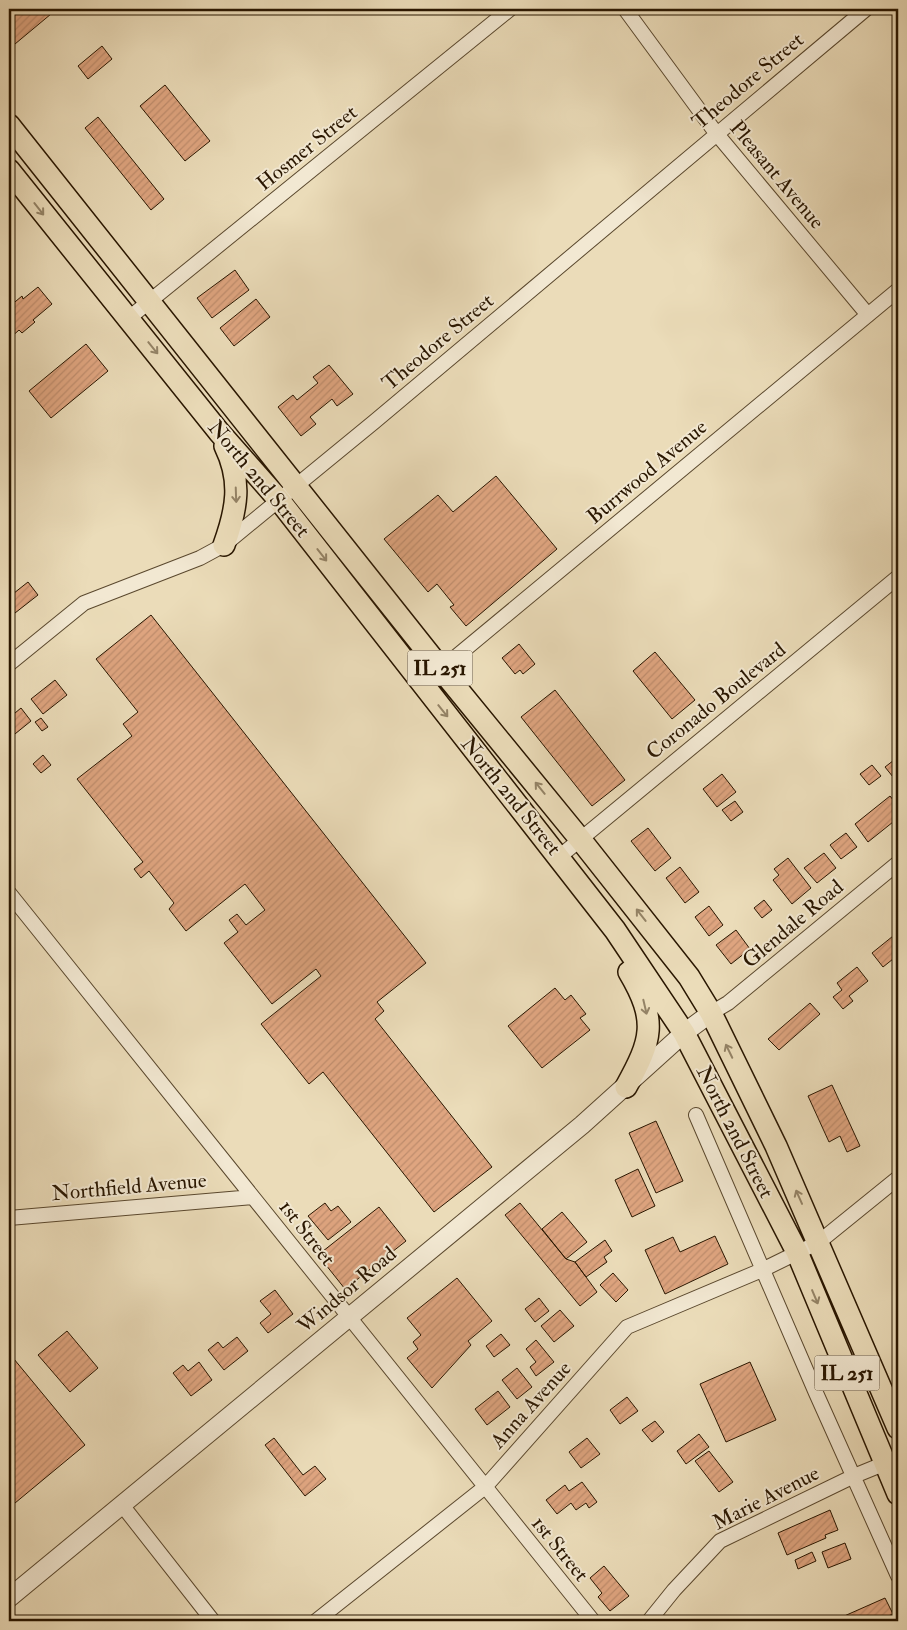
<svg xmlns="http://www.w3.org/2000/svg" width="907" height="1630" font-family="'IM FELL Double Pica',serif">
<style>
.building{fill:url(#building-hatch);stroke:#291600}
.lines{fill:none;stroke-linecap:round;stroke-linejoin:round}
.minor-casing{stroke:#5a482e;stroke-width:16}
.tertiary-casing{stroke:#5a482e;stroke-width:20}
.primary-casing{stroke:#291600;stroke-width:24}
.minor{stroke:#f2e8d2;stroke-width:14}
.tertiary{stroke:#f2e8d2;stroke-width:18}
.primary{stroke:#ebdcb9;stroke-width:21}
.oneway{stroke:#948366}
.labels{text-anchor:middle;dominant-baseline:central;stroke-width:4;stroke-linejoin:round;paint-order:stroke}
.shield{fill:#f2e8d2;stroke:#65553f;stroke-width:1}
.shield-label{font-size:20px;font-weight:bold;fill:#291600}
.street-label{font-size:21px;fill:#291600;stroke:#f2e8d2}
</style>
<defs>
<pattern id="building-hatch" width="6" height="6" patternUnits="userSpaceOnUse" patternTransform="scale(1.25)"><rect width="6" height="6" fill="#dfa580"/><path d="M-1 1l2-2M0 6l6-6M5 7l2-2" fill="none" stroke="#bf8d6d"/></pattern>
</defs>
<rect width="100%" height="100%" fill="#ebdcb9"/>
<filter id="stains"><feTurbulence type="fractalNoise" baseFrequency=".004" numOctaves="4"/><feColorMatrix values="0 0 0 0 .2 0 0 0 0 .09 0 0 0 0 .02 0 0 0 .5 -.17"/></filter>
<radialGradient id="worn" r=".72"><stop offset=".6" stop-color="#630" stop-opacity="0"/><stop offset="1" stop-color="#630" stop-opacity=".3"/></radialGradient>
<path class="building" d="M18,9H57L9,49V16Z
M102,46L112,59L88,79L78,66Z
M165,85L210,141L185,161L140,106Z
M98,117L164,199L151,210L85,128Z
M235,270L249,290L212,318L197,298Z
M38,287L52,304L33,320L35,322L22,333L19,330L9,339V307L22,296L23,299Z
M256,299L270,317L234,346L220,328Z
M86,344L108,371L51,418L29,391Z
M329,365L353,394L337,406L332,399L310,417L316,424L301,436L278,407L293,395L297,400L318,383L313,377Z
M496,476L557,549L466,626L450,607L454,605L437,584L428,592L384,539L438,495L453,512Z
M28,582L38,595L15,613L9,605V597Z
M151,615L426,963L377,1002L384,1011L375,1019L492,1167L434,1212L323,1072L309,1084L261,1024L321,976L316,969L272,1004L224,943L238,932L229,920L237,914L246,925L265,910L245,884L186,931L169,909L174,903L149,871L141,878L134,869L143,862L77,779L132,736L123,724L138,712L96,659Z
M519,644L535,664L523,674L520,670L515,674L502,658Z
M655,652L695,700L672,719L633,671Z
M55,680L67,695L43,714L31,699Z
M555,690L625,780L592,806L521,717Z
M21,708L31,721L10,738L9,718Z
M41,718L48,727L42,731L35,722Z
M43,755L51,765L41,773L33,764Z
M898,757V773L893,777L885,767Z
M872,765L881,776L869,785L860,774Z
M722,774L736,792L717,807L703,789Z
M890,796L898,806V818L868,842L855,824Z
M735,801L743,812L731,821L722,810Z
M648,828L671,858L655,871L631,841Z
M846,833L857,847L841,859L830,845Z
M824,853L836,868L817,883L804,868Z
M788,858L811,888L792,904L773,880L779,875L774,869Z
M680,867L699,892L685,903L666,878Z
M764,900L772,910L762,918L754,908Z
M709,906L723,925L709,936L695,917Z
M736,930L750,949L731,964L716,945Z
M898,932V955L883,967L872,953Z
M857,967L868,981L849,996L853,1001L843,1009L833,997L842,990L837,983Z
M555,988L565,1000L571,995L586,1014L580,1018L590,1030L542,1068L508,1026Z
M810,1003L820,1014L779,1050L768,1039Z
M832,1085L860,1146L847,1152L840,1136L829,1142L808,1096Z
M656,1121L683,1181L656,1193L629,1133Z
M638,1169L655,1206L632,1217L615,1180Z
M325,1203L331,1211L338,1206L351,1222L328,1240L308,1216Z
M520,1203L566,1259L575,1262L597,1292L580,1306L505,1215Z
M379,1207L406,1241L345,1289L318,1255Z
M562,1212L587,1242L566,1259L542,1229Z
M715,1236L728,1264L665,1294L645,1250L673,1237L680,1252Z
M605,1240L612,1251L604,1257L607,1262L586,1277L575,1262Z
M613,1273L628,1290L616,1302L600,1285Z
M457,1278L492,1321L468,1341L471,1345L432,1388L407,1358L418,1349L413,1342L421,1335L407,1318Z
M275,1290L293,1314L268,1333L260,1323L271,1314L260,1301Z
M539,1298L549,1311L535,1322L525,1309Z
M560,1310L574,1326L554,1342L541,1326Z
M67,1331L98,1368L70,1392L38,1355Z
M501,1334L510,1345L494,1357L486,1346Z
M237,1337L248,1351L224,1370L208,1350L218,1342L223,1348Z
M536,1340L554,1362L536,1376L530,1367L536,1362L526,1349Z
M9,1353L85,1445L9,1508Z
M199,1362L212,1380L191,1396L173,1373L183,1365L188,1371Z
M750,1362L776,1420L726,1442L700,1384Z
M517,1368L532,1387L517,1399L502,1380Z
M498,1391L510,1407L487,1425L475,1409Z
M627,1397L638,1411L620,1424L610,1410Z
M655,1421L664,1432L652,1442L642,1430Z
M699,1434L709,1447L686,1464L677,1451Z
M274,1438L303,1475L315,1466L326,1479L305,1496L265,1445Z
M587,1438L600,1454L581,1468L569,1452Z
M709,1451L733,1482L719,1492L695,1461Z
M582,1482L597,1502L589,1508L586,1503L576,1510L571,1503L557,1514L546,1500L565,1485L569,1491Z
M830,1510L838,1530L825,1535L826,1538L787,1555L778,1533Z
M845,1543L851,1559L828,1568L822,1552Z
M812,1552L816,1561L798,1569L795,1560Z
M604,1566L629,1596L610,1611L598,1597L602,1593L590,1578Z
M885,1598L893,1614L877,1621H833Z"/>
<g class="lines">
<defs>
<path id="minor" d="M625,9L716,133L868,315
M129,318L510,9
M9,664L84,603L200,558L224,545L374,422L866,9
M422,685L898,290
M559,857L898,577
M9,893L593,1621
M711,1013L728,1003L898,863
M696,1115L816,1393L898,1576
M9,1218L253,1197
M122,1505L213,1621
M316,1621L485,1487L627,1327L762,1270L819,1242L898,1178
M649,1621L674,1590L720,1541L854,1476L898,1458"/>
<path id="tertiary" d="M9,1598L582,1125L684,1033L711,1013"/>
<path id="primary" d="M9,125L441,669L580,839L689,977L711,1013L776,1146L898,1428
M9,170L219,432L279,500L615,930L684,1033L797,1252L898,1494
M224,545C237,509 242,481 225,446
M626,1087C652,1040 658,1021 629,972"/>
</defs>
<use href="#minor" class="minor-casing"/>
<use href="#tertiary" class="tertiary-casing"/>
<use href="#primary" class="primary-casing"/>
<use href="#minor" class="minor"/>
<use href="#tertiary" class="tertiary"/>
<use href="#primary" class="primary"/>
</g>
<defs><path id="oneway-shaft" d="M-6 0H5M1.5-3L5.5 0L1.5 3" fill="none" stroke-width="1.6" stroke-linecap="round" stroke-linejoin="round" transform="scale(1.25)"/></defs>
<g class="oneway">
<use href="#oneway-shaft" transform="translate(39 209) rotate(52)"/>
<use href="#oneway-shaft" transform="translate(153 348) rotate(51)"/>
<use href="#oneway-shaft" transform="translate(236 495) rotate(88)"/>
<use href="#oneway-shaft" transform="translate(322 555) rotate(52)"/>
<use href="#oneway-shaft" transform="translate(443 711) rotate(51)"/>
<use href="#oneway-shaft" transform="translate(540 788) rotate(-129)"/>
<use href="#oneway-shaft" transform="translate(641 915) rotate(-128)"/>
<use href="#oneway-shaft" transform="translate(645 1007) rotate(77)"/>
<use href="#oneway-shaft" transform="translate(729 1051) rotate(-116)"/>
<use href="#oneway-shaft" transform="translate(799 1197) rotate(-114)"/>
<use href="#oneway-shaft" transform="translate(815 1297) rotate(67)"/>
</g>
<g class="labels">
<g class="shield">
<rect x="407.5" y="650.5" width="65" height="35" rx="4"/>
<rect x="814.5" y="1355.5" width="65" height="35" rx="4"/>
</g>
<g class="shield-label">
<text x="440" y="668">IL 251</text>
<text x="847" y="1373">IL 251</text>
</g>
<g class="street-label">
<text transform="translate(748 81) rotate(-40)">Theodore Street</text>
<text transform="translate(307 148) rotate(-39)">Hosmer Street</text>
<text transform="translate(777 175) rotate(50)">Pleasant Avenue</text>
<text transform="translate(438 342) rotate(-40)">Theodore Street</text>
<text transform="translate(647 472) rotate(-40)">Burrwood Avenue</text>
<text transform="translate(259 479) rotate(50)">North 2nd Street</text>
<text transform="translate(716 701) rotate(-39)">Coronado Boulevard</text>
<text transform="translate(511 796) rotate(51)">North 2nd Street</text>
<text transform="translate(793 924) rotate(-40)">Glendale Road</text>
<text transform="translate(735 1132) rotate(63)">North 2nd Street</text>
<text transform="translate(129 1187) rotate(-5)">Northfield Avenue</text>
<text transform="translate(307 1233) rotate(52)">1st Street</text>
<text transform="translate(347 1290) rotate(-40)">Windsor Road</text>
<text transform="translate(531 1405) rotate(-48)">Anna Avenue</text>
<text transform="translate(766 1498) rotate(-27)">Marie Avenue</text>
<text transform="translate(560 1549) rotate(51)">1st Street</text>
</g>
</g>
<rect width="907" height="1630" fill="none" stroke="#ebdcb9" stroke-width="30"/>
<rect x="10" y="10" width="887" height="1610" fill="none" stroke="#291600" stroke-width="2.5"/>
<rect x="15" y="15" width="877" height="1600" fill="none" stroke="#291600"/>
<rect width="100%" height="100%" filter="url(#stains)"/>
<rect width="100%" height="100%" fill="url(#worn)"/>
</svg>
